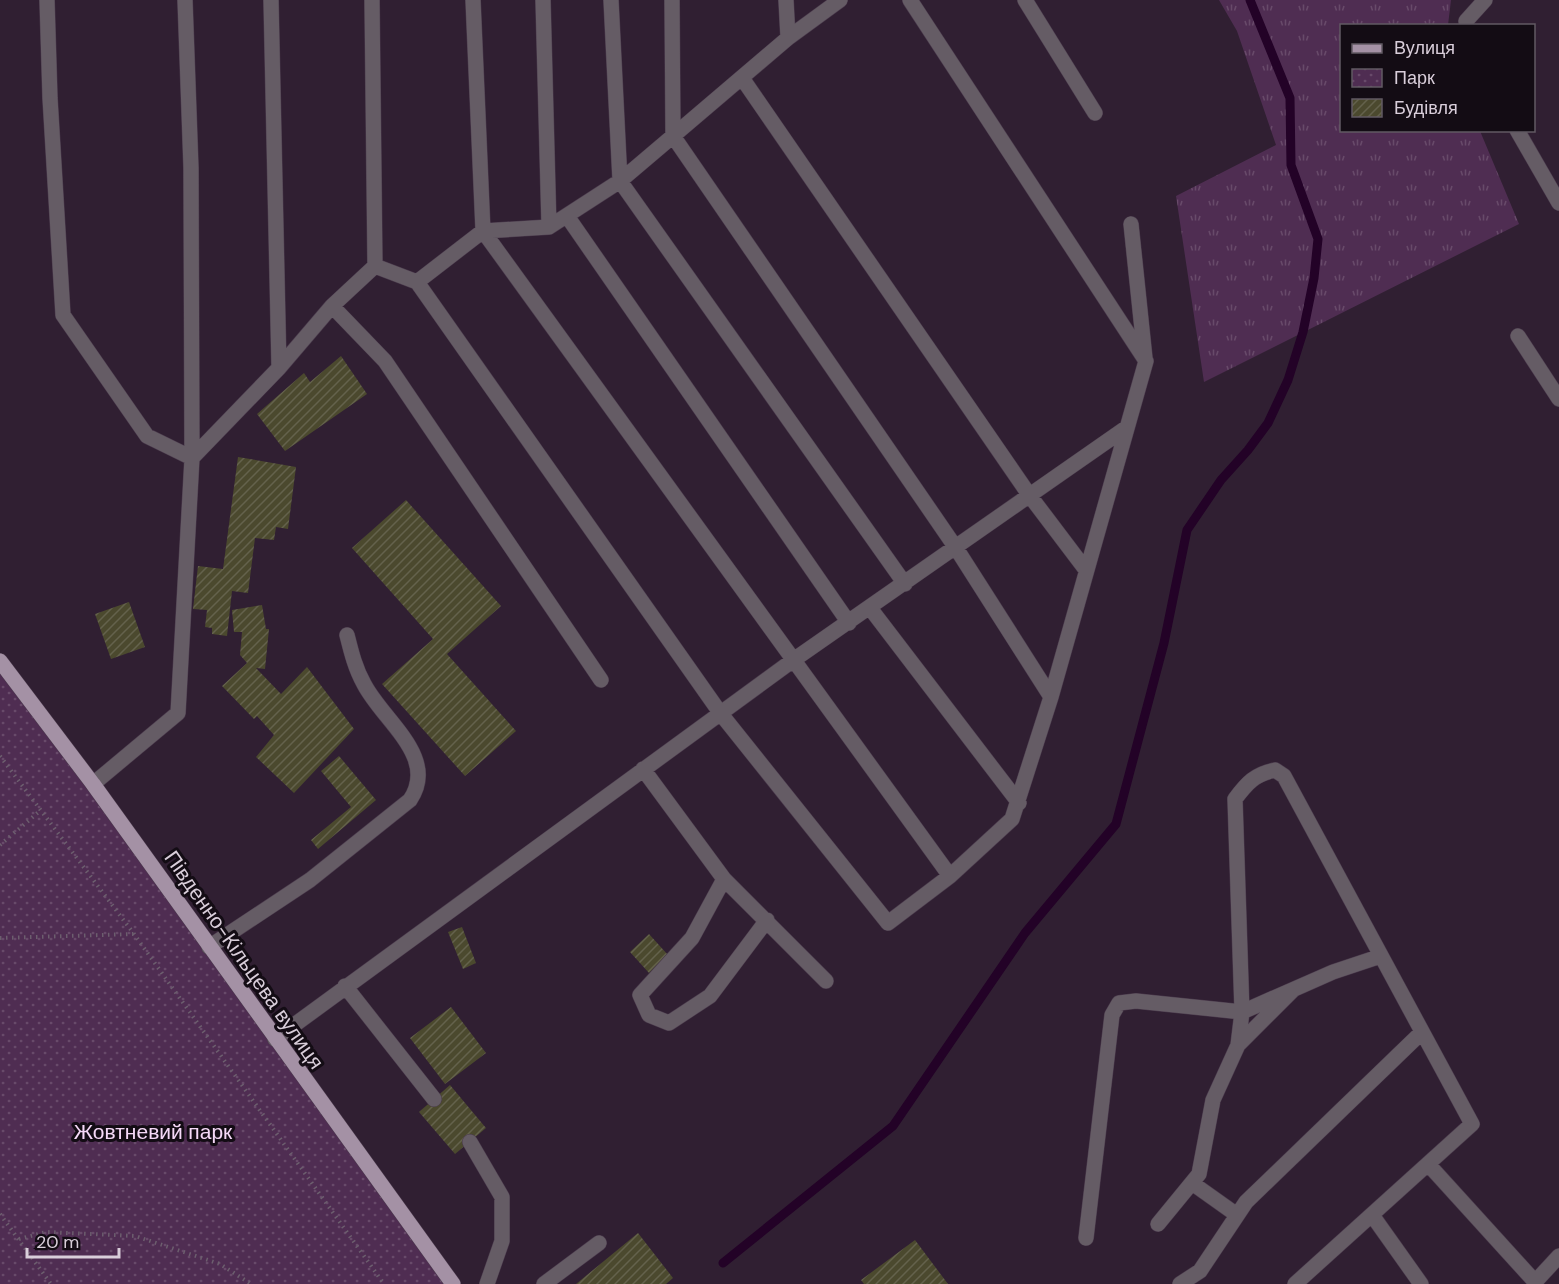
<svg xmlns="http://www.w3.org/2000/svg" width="1559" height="1284" font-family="'DM Sans',sans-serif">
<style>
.grass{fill:url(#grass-tufts)}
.park{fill:url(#park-dots)}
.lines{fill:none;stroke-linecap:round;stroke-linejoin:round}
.stream{stroke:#230227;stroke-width:9}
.building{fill:url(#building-hatch)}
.lane-casing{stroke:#4b3b4d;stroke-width:16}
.primary-casing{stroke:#4b3b4d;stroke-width:16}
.path{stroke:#6c5e6e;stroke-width:4;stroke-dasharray:1.5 4.5;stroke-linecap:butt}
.lane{stroke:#655c65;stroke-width:15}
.primary{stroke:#a491a5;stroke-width:15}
.labels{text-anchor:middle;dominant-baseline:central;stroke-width:6;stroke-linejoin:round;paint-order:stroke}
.street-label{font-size:21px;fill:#d9ceda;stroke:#130c14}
.park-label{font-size:21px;fill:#f5d8f7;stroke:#130c14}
</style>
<defs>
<pattern id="grass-tufts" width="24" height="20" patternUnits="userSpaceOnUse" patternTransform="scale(1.5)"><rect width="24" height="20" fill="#4f2d52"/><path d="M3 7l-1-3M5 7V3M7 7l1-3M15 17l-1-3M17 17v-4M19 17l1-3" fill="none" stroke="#684a6a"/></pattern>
<pattern id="park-dots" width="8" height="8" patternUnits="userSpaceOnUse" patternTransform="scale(1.5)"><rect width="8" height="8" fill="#4f2d52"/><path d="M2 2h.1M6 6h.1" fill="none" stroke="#684a6a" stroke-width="1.8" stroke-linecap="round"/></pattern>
<pattern id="building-hatch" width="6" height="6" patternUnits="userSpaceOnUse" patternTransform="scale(1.5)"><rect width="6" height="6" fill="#4b492e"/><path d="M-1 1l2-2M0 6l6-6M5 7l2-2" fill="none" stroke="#64624c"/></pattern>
</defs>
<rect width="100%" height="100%" fill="#301f32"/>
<path class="grass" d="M1219,0H1451L1448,25L1342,26V130L1480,131L1519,224L1204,382L1176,196L1276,145L1237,31Z"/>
<path class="park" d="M0,663L452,1284H0Z"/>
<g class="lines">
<path class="stream" d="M723,1263L893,1126L1025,933L1116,824L1164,643L1187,530L1221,480L1248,450L1268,423L1288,380L1303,332L1314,278L1318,239L1291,165L1290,98L1250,0"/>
</g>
<path class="building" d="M341,356L367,394L285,451L257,414L304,373L310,382Z
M238,457L296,467L288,529L276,527L274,540L255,538L248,593L232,591L227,636L212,634V628L205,627L207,610L193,609L198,566L223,569Z
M406,500L501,606L447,654L516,731L465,776L382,684L433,639L352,548Z
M129,602L145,647L111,659L95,614Z
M262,605L266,629H269L265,669L256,668L281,694L307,667L354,729L294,793L256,757L274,735L257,716L254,719L222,686L247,663L240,655L242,632H234L232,610Z
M339,756L376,800L318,849L311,840L351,807L321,771Z
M462,927L476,963L463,969L448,932Z
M649,934L668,955L649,973L630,952Z
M451,1007L486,1053L445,1084L410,1038Z
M450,1085L486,1128L455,1154L419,1112Z
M638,1233L673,1278L666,1284H576Z
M915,1240L948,1284H864L861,1280Z"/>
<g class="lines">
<defs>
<path id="lane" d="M47,0L50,98L63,315L147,436L192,458L191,168L185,0
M271,0L279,368
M473,0L483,231L950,876
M543,0L549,227
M611,0L620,181L549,227L483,231L417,282L721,714L888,923L950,876L1012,819L1051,697L1146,361L910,0
M672,0L673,136L788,38L786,0
M1025,0L1095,113
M1467,26L1466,21L1485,0
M788,38L840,0
M742,78L1030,496L1086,570
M1517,130L1559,203
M567,216L849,623
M1131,224L1145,358
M375,266L417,282
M332,306L375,266L372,0
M1518,336L1559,399
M905,584L620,181L673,136L956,548L1051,697
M870,608L1019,803
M643,769L724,879L826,981
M93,784L178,713L192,458L279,368L332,306L385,361L601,680
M724,879L692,938L640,995L649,1015L669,1023L710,996L767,920
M209,947L310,880L410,800C439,757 383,721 364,684C355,668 351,651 347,635
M345,986L434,1099
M275,1039L792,661L1126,428
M1238,1045L1242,1012L1333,972L1381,956
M470,1142L502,1197V1241L487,1284
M1428,1164L1537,1284
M1192,1183L1237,1215
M1372,1215L1421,1284
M1158,1224L1199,1174L1213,1100L1238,1045L1293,990
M1086,1238L1112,1015L1119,1003L1136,1001L1242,1012L1235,799C1247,783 1255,774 1275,770L1284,776L1472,1124L1295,1284
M1535,1282L1559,1256
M544,1284L599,1243
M1180,1284L1200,1271L1246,1202L1422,1032"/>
<path id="primary" d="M0,661L93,784L453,1284"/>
</defs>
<use href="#lane" class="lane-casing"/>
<use href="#primary" class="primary-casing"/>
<path class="path" d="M0,756L134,934L384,1284
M0,845L41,810
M0,938L134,934
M0,1214L51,1284
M19,1239L46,1232L135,1236L220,1264L251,1284"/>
<use href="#lane" class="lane"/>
<use href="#primary" class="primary"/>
</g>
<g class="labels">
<g class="street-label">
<text transform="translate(244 960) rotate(55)">Південно-Кільцева вулиця</text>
</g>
<g class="park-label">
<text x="153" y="1132">Жовтневий парк</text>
</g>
</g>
<rect x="1340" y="24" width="195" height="108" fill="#130c14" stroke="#625a63" stroke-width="1.5"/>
<rect x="1352" y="44" width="30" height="9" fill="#a491a5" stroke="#625a63" stroke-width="1.5"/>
<text x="1394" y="54" font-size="18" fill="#d9ceda">Вулиця</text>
<rect x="1352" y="69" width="30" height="18" fill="url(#park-dots)" stroke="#625a63" stroke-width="1.5"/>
<text x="1394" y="84" font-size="18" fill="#d9ceda">Парк</text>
<rect x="1352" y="99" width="30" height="18" fill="url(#building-hatch)" stroke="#625a63" stroke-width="1.5"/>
<text x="1394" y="114" font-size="18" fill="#d9ceda">Будівля</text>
<path d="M27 1248v9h92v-9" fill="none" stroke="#d9ceda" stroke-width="3"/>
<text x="36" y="1248" font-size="18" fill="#d9ceda" stroke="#130c14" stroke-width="4.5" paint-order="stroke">20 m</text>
</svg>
